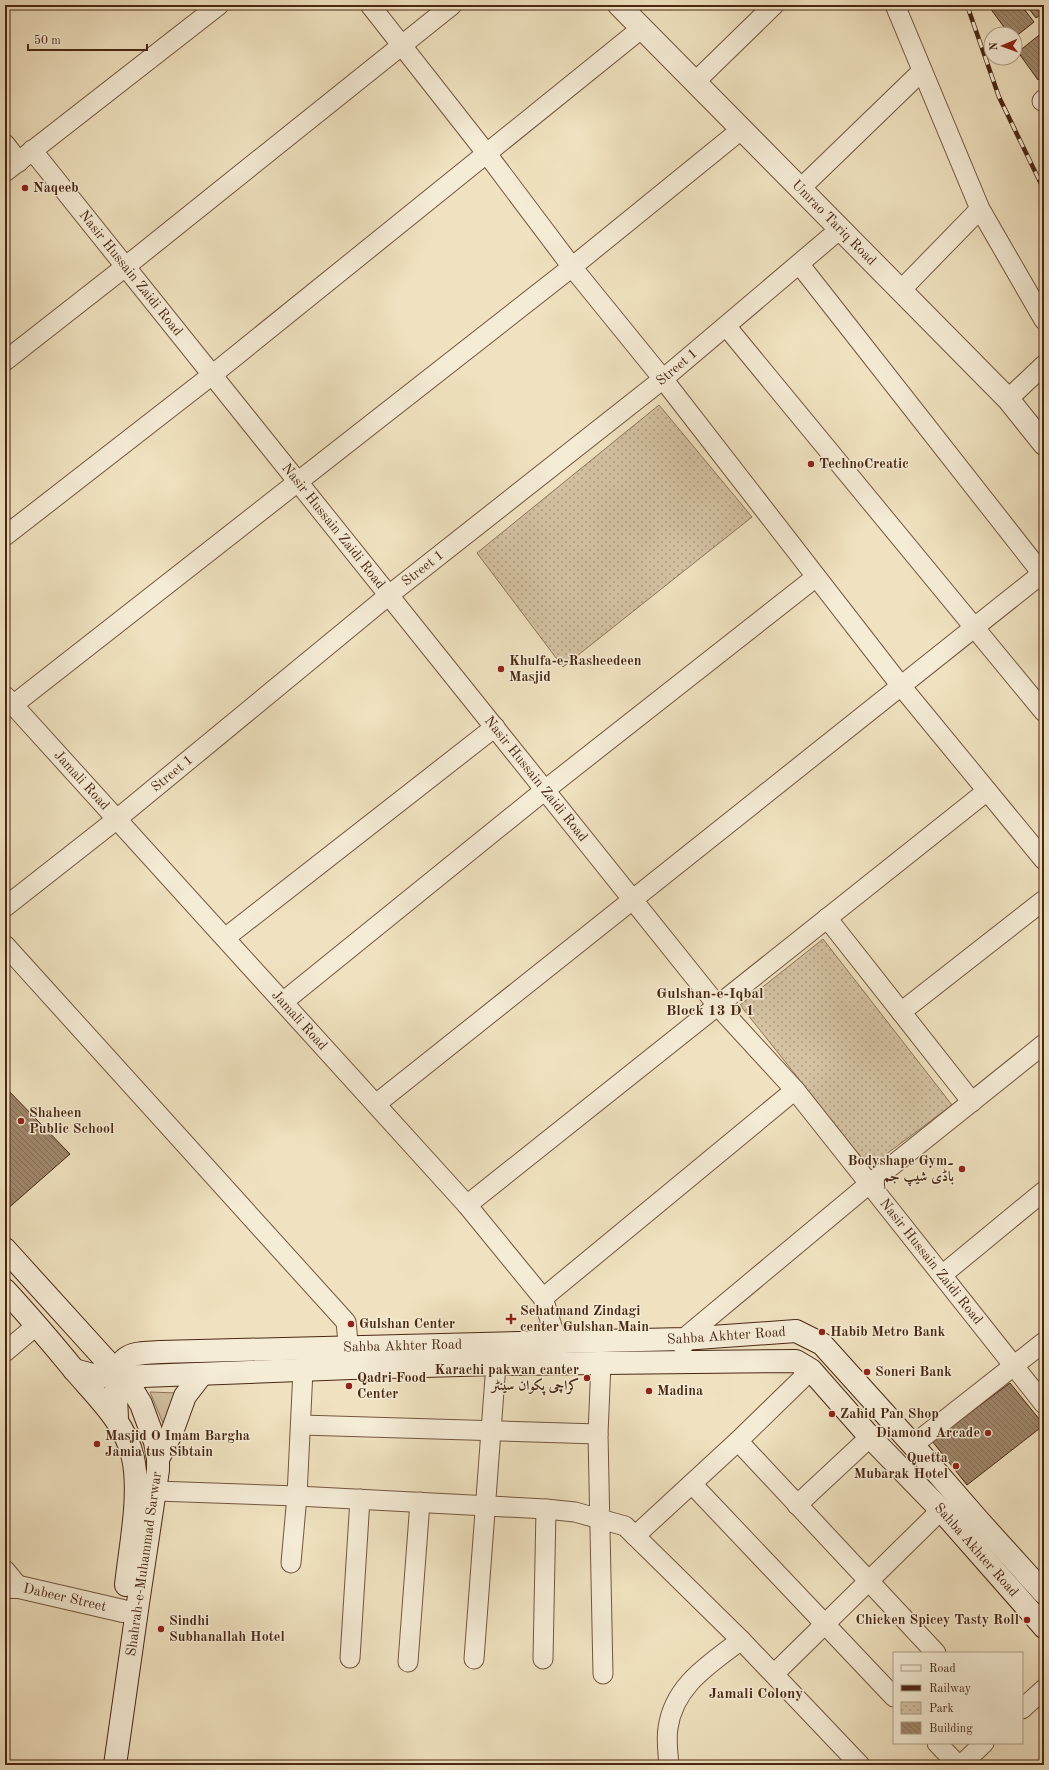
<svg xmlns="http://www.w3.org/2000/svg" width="1049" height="1770" font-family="'Old Standard TT',Amiri,serif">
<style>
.green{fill:#d4c2a3;stroke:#8e745b}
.park{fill:url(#park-dots);stroke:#8e745b}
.building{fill:url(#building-back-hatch);stroke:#492713}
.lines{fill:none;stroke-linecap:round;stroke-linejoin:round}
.minor-casing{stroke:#73563e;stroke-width:21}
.tertiary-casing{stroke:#73563e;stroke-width:24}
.secondary-casing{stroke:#492713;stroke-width:24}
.minor{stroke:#f5ecd6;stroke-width:19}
.tertiary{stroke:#f5ecd6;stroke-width:22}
.secondary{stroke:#f5ecd6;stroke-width:22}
.rail-casing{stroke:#492713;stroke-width:4.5}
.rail{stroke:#f5ecd6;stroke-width:3;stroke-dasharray:9;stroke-linecap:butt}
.poi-dot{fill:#8f2418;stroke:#f5ecd6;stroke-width:1.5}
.labels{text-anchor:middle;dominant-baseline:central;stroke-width:3;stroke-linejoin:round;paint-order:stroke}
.poi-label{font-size:14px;font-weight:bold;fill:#492713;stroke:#f5ecd6;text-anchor:start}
.street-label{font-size:14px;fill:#492713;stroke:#f5ecd6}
.neighbourhood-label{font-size:15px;font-weight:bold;fill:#492713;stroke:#f5ecd6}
</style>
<defs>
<pattern id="park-dots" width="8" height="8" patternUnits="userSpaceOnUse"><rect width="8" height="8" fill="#d4c2a3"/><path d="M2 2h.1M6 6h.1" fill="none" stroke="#ae9e84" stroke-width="1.8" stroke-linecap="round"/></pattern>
<pattern id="building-back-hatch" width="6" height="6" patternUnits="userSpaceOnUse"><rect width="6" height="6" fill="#a0886d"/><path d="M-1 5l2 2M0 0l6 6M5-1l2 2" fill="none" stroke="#846f58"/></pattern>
</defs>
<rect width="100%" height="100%" fill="#f0e2c0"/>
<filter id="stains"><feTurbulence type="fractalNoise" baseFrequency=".005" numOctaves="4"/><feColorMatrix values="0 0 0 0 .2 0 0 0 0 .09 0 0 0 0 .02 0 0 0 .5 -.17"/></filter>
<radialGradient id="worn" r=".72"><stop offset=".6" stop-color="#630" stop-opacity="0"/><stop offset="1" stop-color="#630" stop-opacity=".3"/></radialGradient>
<path class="green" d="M150,1392L177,1393L163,1423Z"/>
<path class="park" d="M659,405L752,517L563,667L477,553Z
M823,939L952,1105L869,1167L740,1005Z"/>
<path class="building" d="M994,5H1021L1034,22L1015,37V34H1009L990,8Z
M1026,5H1044V12L1036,18Z
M1043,32L1044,75L1038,80L1018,52Z
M5,1087L70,1154L5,1211Z
M1010,1383L1044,1425L967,1485L932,1441Z"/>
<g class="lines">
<defs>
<g id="minor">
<path d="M370,5L487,154L572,267L663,379L901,686L1044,860"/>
<path d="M895,5L980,209L1044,320"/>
<path d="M695,82L774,5"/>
<path d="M1042,101L1044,99"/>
<path d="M5,144L19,162"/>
<path id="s1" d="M32,150L717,1005L795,1090L1044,1404"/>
<path d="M5,172L219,5"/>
<path d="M800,189L922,71"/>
<path d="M800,265L1044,576"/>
<path d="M901,290L980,209"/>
<path d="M726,326L1044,712"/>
<path d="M5,361L125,267L452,5"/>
<path d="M1008,399L1044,365"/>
<path d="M5,536L212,375L642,28"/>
<path id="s2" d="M5,696L467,1205L543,1298L557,1342V1357"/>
<path d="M13,705L572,267L742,129"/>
<path id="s3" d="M5,907L117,819L389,595L663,379L840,229"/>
<path d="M827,918L972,1102"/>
<path d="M225,938L495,727"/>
<path d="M5,945L346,1322L350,1362"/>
<path d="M283,1002L545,790L816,577"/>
<path d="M901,1012L1044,900"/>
<path d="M376,1104L1044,572"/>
<path d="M467,1205L987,791"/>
<path d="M942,1275L1044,1191"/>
<path d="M543,1298L795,1090"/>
<path d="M683,1346V1339L869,1184L1044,1044"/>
<path d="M5,1352L37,1325"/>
<path d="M601,1363L598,1434L603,1674"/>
<path d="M301,1425L598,1434"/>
<path d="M738,1441L936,1653"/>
<path d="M913,1445L1044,1342"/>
<path d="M692,1484L894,1697"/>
<path d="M156,1491L297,1496L546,1509L575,1512L625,1526L741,1640L860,1765"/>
<path d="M797,1505L870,1437"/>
<path d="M635,1536L738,1441L811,1370"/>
<path d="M291,1563L297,1496L303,1370"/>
<path d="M5,1570L19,1587"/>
<path d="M350,1658L360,1499"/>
<path d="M474,1659L496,1364"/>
<path d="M543,1659L546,1509"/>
<path d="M408,1662L420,1502"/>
<path d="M774,1674L941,1510"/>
<path d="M1022,1709L1044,1689"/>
<path d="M937,1743L958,1765"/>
<path d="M669,1765C668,1753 666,1740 668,1728C674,1685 710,1664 741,1640"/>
<path d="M961,1765L984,1743"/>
</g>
<g id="tertiary">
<path id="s4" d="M619,5L1008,399L1044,444"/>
<path id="s5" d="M5,1587H19L123,1611"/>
</g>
<g id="secondary">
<path d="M5,1249L132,1389L141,1404L155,1442L158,1459V1470L138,1603L115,1765"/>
<path d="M5,1290C29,1316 52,1343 75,1371C98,1398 125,1422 133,1458C141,1495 130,1547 126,1585"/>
<path id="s6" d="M74,1370L97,1376L117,1377L351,1368L496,1364L796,1361L811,1370L870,1437L941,1510L1044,1627"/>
<path id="s7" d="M117,1420C117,1403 111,1366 128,1357C137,1352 150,1353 160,1352L683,1339L796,1331L822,1344L913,1445L979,1521L1044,1593"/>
<path d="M158,1459L172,1432L185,1396L202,1374"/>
</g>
</defs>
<use href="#minor" class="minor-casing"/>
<use href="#tertiary" class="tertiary-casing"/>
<use href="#secondary" class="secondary-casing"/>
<use href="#minor" class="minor"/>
<use href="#tertiary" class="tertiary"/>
<use href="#secondary" class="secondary"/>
<defs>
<path id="rail" d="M967,5L999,97L1044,190"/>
</defs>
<use href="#rail" class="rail-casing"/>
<use href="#rail" class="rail"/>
</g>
<g class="poi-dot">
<circle cx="25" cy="188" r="4"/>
<circle cx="811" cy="464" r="4"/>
<circle cx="501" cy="669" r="4"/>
<circle cx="21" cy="1121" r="4"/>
<circle cx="962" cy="1169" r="4"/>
<path d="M509 1313h4v4h4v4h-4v4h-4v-4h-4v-4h4z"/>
<circle cx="351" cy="1324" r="4"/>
<circle cx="822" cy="1332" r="4"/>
<circle cx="867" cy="1372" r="4"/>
<circle cx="587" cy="1378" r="4"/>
<circle cx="349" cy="1386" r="4"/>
<circle cx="649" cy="1391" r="4"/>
<circle cx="832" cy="1414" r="4"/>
<circle cx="988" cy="1433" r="4"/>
<circle cx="97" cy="1444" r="4"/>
<circle cx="956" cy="1466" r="4"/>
<circle cx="1027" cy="1620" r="4"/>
<circle cx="161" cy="1629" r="4"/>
</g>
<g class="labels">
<g class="poi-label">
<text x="33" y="188">Naqeeb</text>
<text x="819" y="464">TechnoCreatic</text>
<text x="509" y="661">Khulfa-e-Rasheedeen<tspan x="509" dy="16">Masjid</tspan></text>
<text x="29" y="1113">Shaheen<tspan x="29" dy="16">Public School</tspan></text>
<text x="954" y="1161" text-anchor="end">Bodyshape Gym۔<tspan x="954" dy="16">باڈی شیپ جم</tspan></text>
<text x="520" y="1311">Sehatmand Zindagi<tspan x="520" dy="16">center Gulshan Main</tspan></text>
<text x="359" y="1324">Gulshan Center</text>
<text x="830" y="1332">Habib Metro Bank</text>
<text x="579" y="1370" text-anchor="end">Karachi pakwan canter<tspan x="579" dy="16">کراچی پکوان سینٹر</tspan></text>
<text x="875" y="1372">Soneri Bank</text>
<text x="357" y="1378">Qadri Food<tspan x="357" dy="16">Center</tspan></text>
<text x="657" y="1391">Madina</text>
<text x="840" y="1414">Zahid Pan Shop</text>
<text x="980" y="1433" text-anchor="end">Diamond Arcade</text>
<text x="105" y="1436">Masjid O Imam Bargha<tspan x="105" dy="16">Jamia tus Sibtain</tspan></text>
<text x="948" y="1458" text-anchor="end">Quetta<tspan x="948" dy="16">Mubarak Hotel</tspan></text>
<text x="1019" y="1620" text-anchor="end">Chicken Spicey Tasty Roll</text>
<text x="169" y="1621">Sindhi<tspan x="169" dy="16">Subhanallah Hotel</tspan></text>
</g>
<g class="street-label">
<text stroke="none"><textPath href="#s4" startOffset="306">Umrao Tariq Road</textPath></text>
<text stroke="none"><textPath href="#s1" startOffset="158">Nasir Hussain Zaidi Road</textPath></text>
<text stroke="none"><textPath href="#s3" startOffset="862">Street 1</textPath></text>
<text stroke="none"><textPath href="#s1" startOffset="482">Nasir Hussain Zaidi Road</textPath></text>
<text stroke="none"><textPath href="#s3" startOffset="538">Street 1</textPath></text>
<text stroke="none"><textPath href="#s3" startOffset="214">Street 1</textPath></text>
<text stroke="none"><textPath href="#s1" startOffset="806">Nasir Hussain Zaidi Road</textPath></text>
<text stroke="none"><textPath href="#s2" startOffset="114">Jamali Road</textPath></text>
<text stroke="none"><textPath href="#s2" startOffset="438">Jamali Road</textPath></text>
<text stroke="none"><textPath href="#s1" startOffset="1430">Nasir Hussain Zaidi Road</textPath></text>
<text stroke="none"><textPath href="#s7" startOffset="666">Sahba Akhter Road</textPath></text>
<text stroke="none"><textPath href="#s7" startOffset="342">Sahba Akhter Road</textPath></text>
<text stroke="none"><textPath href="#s6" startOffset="985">Sahba Akhter Road</textPath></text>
<text transform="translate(144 1564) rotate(-82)">Shahrah-e-Muhammad Sarwar</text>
<text stroke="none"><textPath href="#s5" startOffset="61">Dabeer Street</textPath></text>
</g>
<g class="neighbourhood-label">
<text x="710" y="994">Gulshan-e-Iqbal<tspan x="710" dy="17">Block 13 D 1</tspan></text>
<text x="756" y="1694">Jamali Colony</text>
</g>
</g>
<rect width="1049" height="1770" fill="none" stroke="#f0e2c0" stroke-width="20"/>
<rect x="6" y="6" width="1037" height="1758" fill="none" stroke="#492713" stroke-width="2"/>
<rect x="10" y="10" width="1029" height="1750" fill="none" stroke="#492713"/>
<rect x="893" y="1652" width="130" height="92" fill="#f5ecd6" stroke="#b09d88"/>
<rect x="901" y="1665" width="20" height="6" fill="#f5ecd6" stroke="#b09d88"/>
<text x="929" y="1672" font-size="12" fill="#492713">Road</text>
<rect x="901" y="1685" width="20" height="6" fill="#492713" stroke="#b09d88"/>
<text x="929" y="1692" font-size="12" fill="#492713">Railway</text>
<rect x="901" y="1702" width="20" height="12" fill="url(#park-dots)" stroke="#b09d88"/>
<text x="929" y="1712" font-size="12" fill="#492713">Park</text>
<rect x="901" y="1722" width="20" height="12" fill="url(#building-back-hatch)" stroke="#b09d88"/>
<text x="929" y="1732" font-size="12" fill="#492713">Building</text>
<g transform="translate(1003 46) rotate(268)"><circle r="19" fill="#f5ecd6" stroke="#b09d88"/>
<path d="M0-3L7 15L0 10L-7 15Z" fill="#8f2418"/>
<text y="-6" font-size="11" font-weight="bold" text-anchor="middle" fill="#492713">N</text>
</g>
<path d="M28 44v6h119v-6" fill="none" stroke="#492713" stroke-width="2"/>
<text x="34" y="44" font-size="12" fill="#492713" stroke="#f5ecd6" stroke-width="3" paint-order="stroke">50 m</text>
<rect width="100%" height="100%" filter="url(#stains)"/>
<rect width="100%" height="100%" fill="url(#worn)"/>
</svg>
